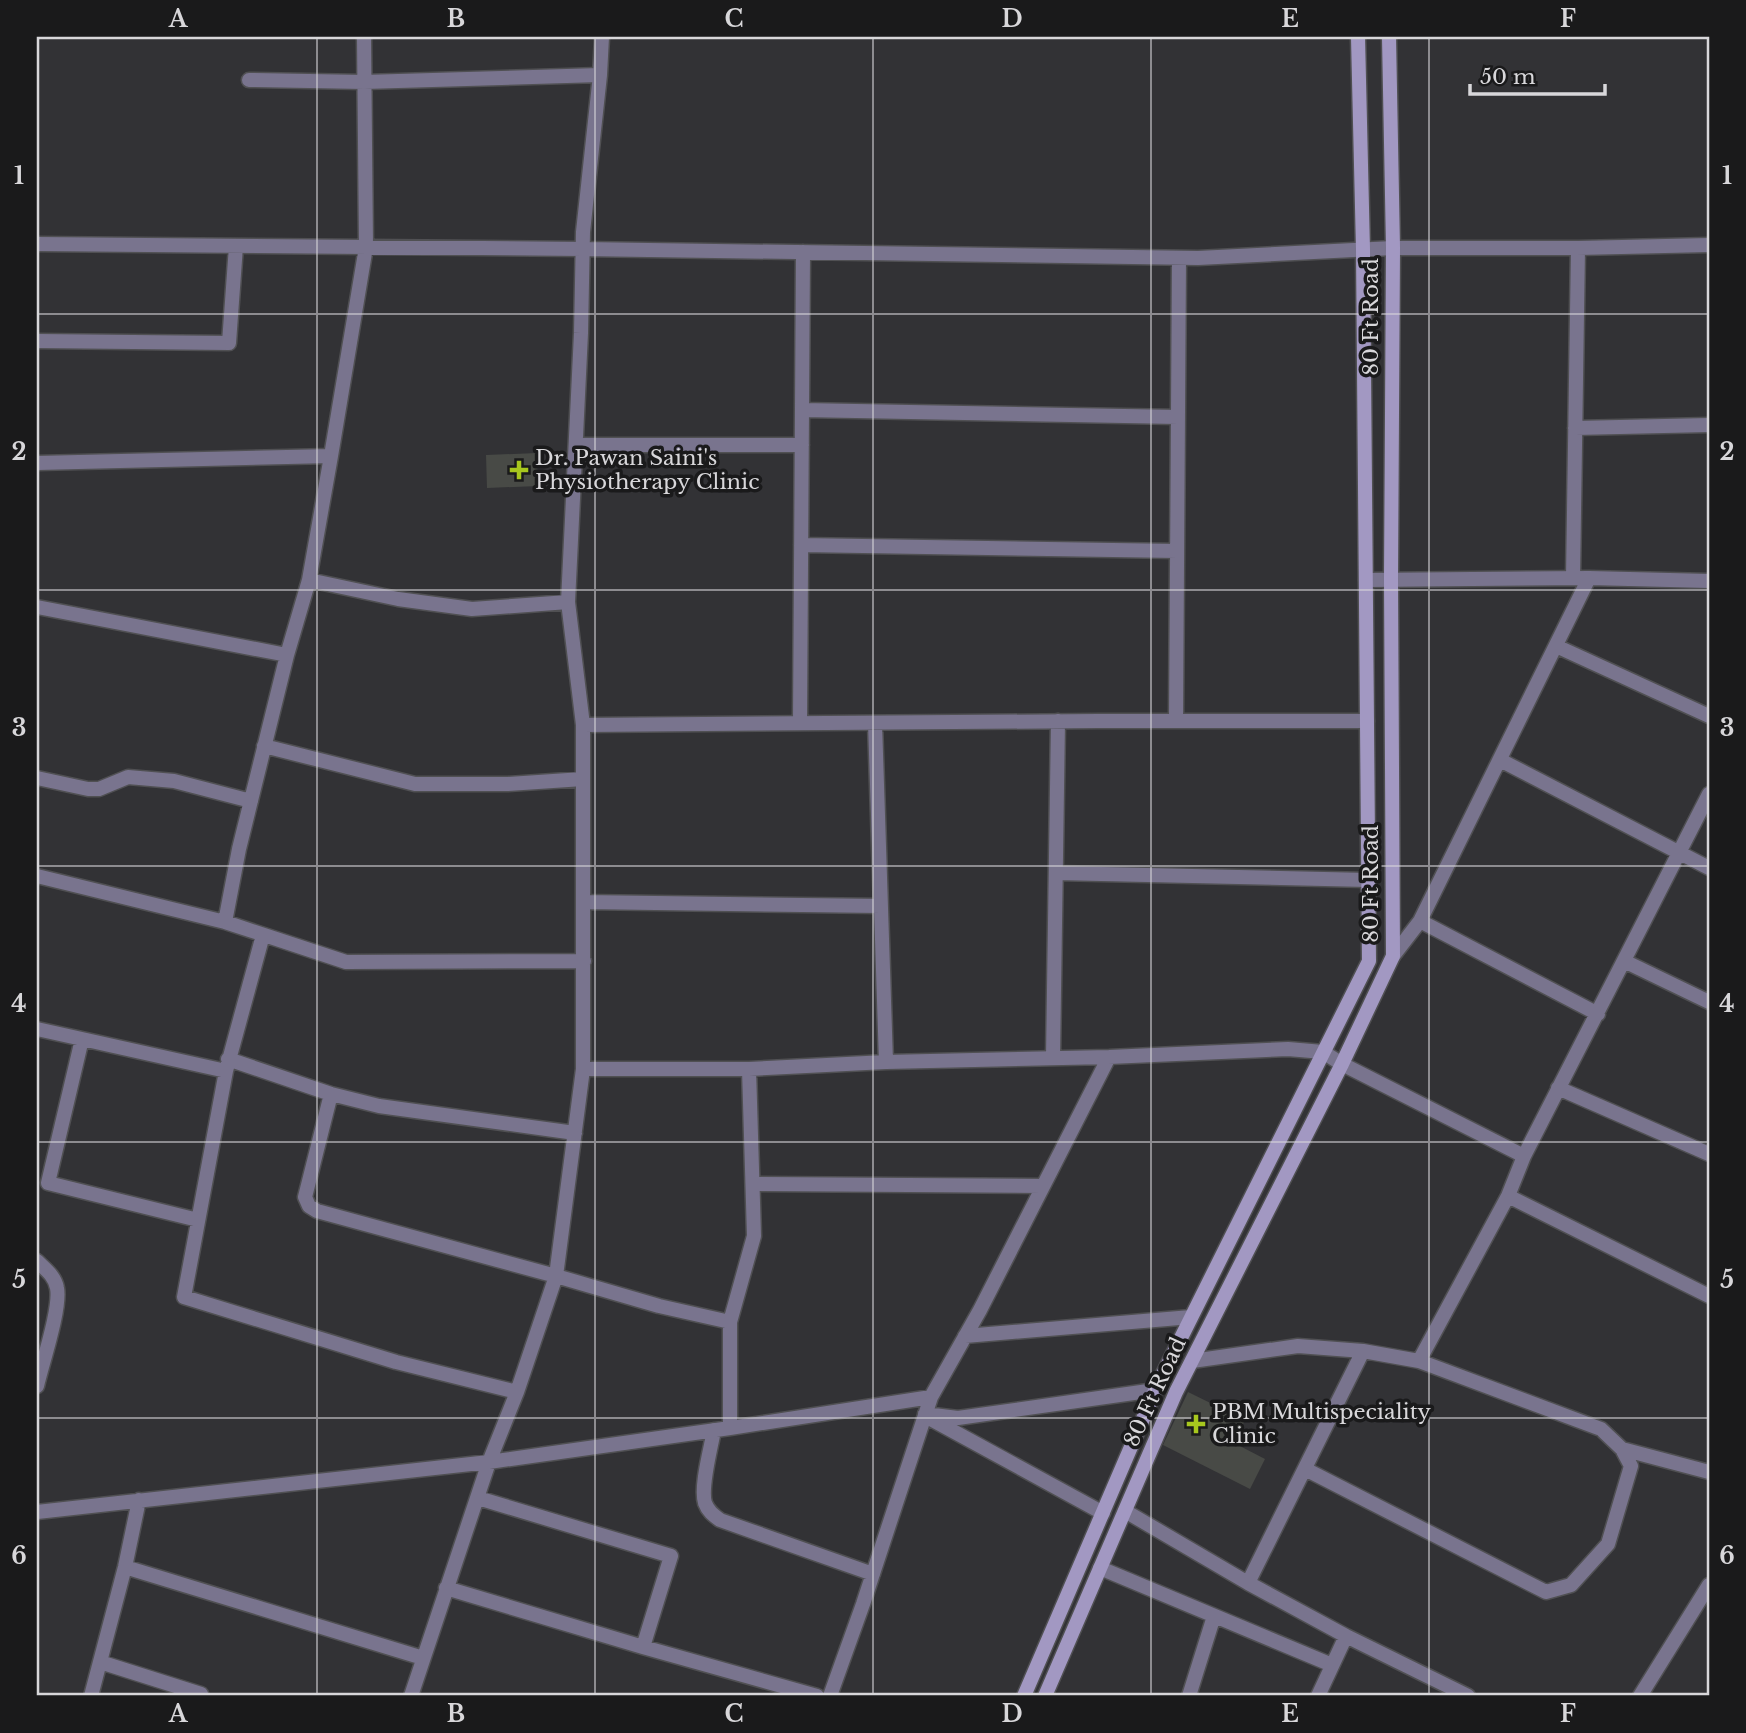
<svg xmlns="http://www.w3.org/2000/svg" width="1746" height="1733" font-family="'Libre Baskerville',serif">
<style>
.building{fill:#484a46}
.lines{fill:none;stroke-linecap:round;stroke-linejoin:round}
.street-casing{stroke:#505053;stroke-width:17}
.secondary-casing{stroke:#505053;stroke-width:17}
.street{stroke:#79748e;stroke-width:14}
.secondary{stroke:#a298c2;stroke-width:14}
.grid{fill:none;stroke:#d8d7da;stroke-width:2;stroke-opacity:0.55}
.poi-dot{fill:#a7c71e;stroke:#1a1a1b;stroke-width:2.5}
.labels{text-anchor:middle;dominant-baseline:central;stroke-width:7;stroke-linejoin:round;paint-order:stroke}
.street-label{font-size:21px;fill:#d8d7da;stroke:#1a1a1b}
.poi-label{font-size:21px;fill:#d8d7da;stroke:#1a1a1b;text-anchor:start}
.neatline{fill:none;stroke:#d8d7da;stroke-width:2.5}
.grid-label{font-size:23px;text-anchor:middle;font-weight:bold;fill:#d8d7da}
</style>
<rect width="100%" height="100%" fill="#323235"/>
<path class="building" d="M537,453L538,486L487,488L486,455Z
M1188,1392L1245,1420L1234,1443L1265,1459L1250,1489L1163,1445Z"/>
<g class="lines">
<defs>
<path id="street" d="M249,80L364,82L600,75
M37,244L583,249L1198,258L1393,248H1578L1709,245
M37,341L229,343L236,246
M802,410L1178,417
M1575,428L1709,425
M576,445H802
M37,463L331,456
M801,545L1177,551
M1573,578L1578,248
M309,580L398,599L472,609L568,602
M1366,580L1589,578L1709,581
M37,607L287,655
M1556,646L1709,716
M1176,721L1179,258
M800,723L803,252
M875,723L886,1062
M583,725L1098,721H1367
M264,746L415,784H508L583,779
M1500,760L1709,868
M37,778L88,789H99L128,777L174,781L251,801
M1056,873L1368,880
M37,876L225,922L346,962L584,961
M584,902L881,906
M1420,921L1598,1014
M225,922L239,849L287,655L309,580L331,456L366,247L364,37
M1393,956L1420,921L1589,578
M1624,961L1709,1002
M37,1029L226,1071L263,935
M82,1039L48,1183L198,1220
M1053,1058L1058,721
M228,1059L331,1094L379,1106L575,1133
M583,1069H749L886,1062L1109,1057L1288,1049L1323,1052L1342,1064L1524,1156
M226,1071L184,1297L396,1362L517,1392
M1558,1088L1709,1154
M331,1094L305,1197L309,1206L317,1211L556,1276L659,1306L730,1322
M753,1184L1042,1186
M1508,1196L1709,1296
M37,1261C45,1269 55,1276 57,1288C61,1308 42,1364 37,1386
M965,1336L1191,1317
M1192,1361L1298,1346L1363,1351L1419,1361L1601,1429L1622,1449L1631,1466L1608,1544L1571,1585L1546,1592L1305,1469
M1419,1361L1508,1196L1524,1156L1709,794
M925,1414L958,1418L1155,1390
M929,1418L1103,1513
M730,1428V1322L754,1236L749,1069
M714,1430C711,1448 700,1487 705,1503C708,1511 713,1515 720,1520L873,1574
M1622,1449L1709,1472
M478,1498L671,1556L643,1647
M1125,1511L1248,1583L1346,1636L1468,1696
M37,1512L489,1462L730,1428L931,1397
M125,1567L423,1658
M1100,1568L1332,1665
M1248,1583L1363,1351
M446,1588L643,1647L817,1696
M100,1662L201,1694
M91,1696L125,1567L139,1500
M411,1696L489,1462L517,1392L556,1276L583,1069V725L568,602L581,333L583,232L600,75L602,37
M830,1696L863,1604L931,1397L980,1310L1109,1057
M1189,1696L1214,1616
M1318,1696L1346,1636
M1640,1696L1709,1585"/>
<path id="secondary" d="M1024,1696L1158,1384L1369,961L1363,250L1358,37
M1045,1696L1176,1392L1342,1064L1393,956L1391,579L1393,248L1389,37"/>
</defs>
<use href="#street" class="street-casing"/>
<use href="#secondary" class="secondary-casing"/>
<use href="#street" class="street"/>
<use href="#secondary" class="secondary"/>
</g>
<path class="grid" d="M317,37V1696M595,37V1696M873,37V1696M1151,37V1696M1429,37V1696M37,314H1709M37,590H1709M37,866H1709M37,1142H1709M37,1418H1709"/>
<g class="poi-dot">
<path d="M515.5 459.5h7v7h7v7h-7v7h-7v-7h-7v-7h7z"/>
<path d="M1192.5 1413.5h7v7h7v7h-7v7h-7v-7h-7v-7h7z"/>
</g>
<g class="labels">
<g class="street-label">
<text transform="translate(1371 317) rotate(-90)">80 Ft Road</text>
<text transform="translate(1371 884) rotate(-90)">80 Ft Road</text>
<text transform="translate(1155 1392) rotate(-65)">80 Ft Road</text>
</g>
<g class="poi-label">
<text x="535" y="458">Dr. Pawan Saini's<tspan x="535" dy="24">Physiotherapy Clinic</tspan></text>
<text x="1212" y="1412">PBM Multispeciality<tspan x="1212" dy="24">Clinic</tspan></text>
</g>
</g>
<rect width="1746" height="1733" fill="none" stroke="#1a1a1b" stroke-width="77"/>
<path d="M1470 84v10h135v-10" fill="none" stroke="#d8d7da" stroke-width="3.5"/>
<text x="1480" y="84" font-size="21" fill="#d8d7da" stroke="#1a1a1b" stroke-width="5" paint-order="stroke">50 m</text>
<rect x="38" y="38" width="1670" height="1656" class="neatline"/>
<g class="grid-label">
<text x="178" y="27">A</text>
<text x="456" y="27">B</text>
<text x="734" y="27">C</text>
<text x="1012" y="27">D</text>
<text x="1290" y="27">E</text>
<text x="1568" y="27">F</text>
<text x="19" y="184">1</text>
<text x="1727" y="184">1</text>
<text x="19" y="460">2</text>
<text x="1727" y="460">2</text>
<text x="19" y="736">3</text>
<text x="1727" y="736">3</text>
<text x="19" y="1012">4</text>
<text x="1727" y="1012">4</text>
<text x="19" y="1288">5</text>
<text x="1727" y="1288">5</text>
<text x="19" y="1564">6</text>
<text x="1727" y="1564">6</text>
<text x="178" y="1722">A</text>
<text x="456" y="1722">B</text>
<text x="734" y="1722">C</text>
<text x="1012" y="1722">D</text>
<text x="1290" y="1722">E</text>
<text x="1568" y="1722">F</text>
</g>
</svg>
